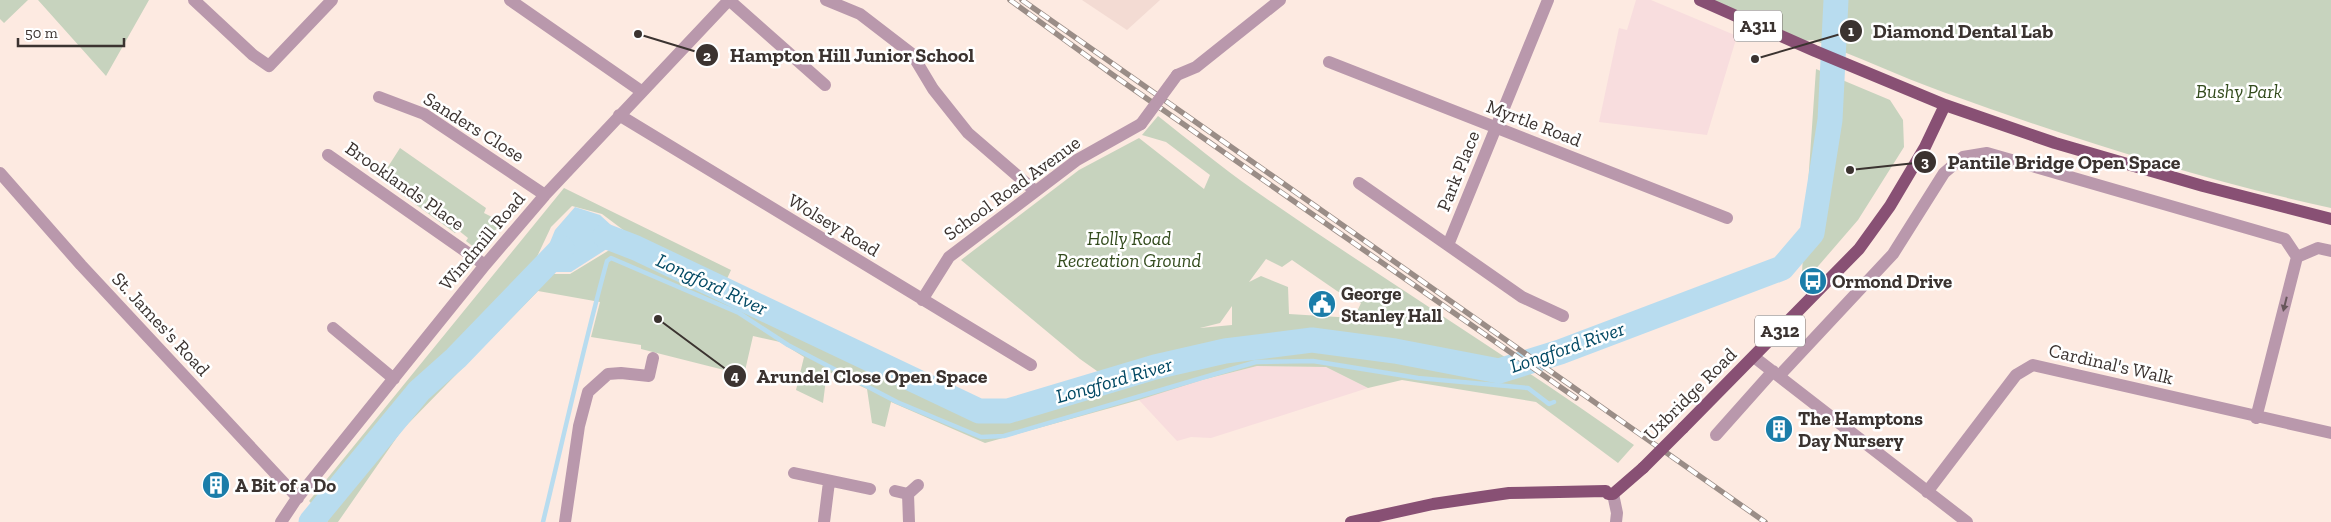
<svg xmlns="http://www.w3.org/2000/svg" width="2331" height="522" font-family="'Zilla Slab',serif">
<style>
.commercial{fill:#f8ddde}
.industrial{fill:#f3dbd3}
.green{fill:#c7d3be;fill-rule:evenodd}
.water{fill:#b8dcef}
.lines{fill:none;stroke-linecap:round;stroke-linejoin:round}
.stream{stroke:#b8dcef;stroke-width:4.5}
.river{stroke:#b8dcef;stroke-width:25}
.minor{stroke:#b998ac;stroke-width:12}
.tertiary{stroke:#b998ac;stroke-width:12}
.primary{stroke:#885074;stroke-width:12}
.rail-casing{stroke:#9a8d87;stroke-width:5.5}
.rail{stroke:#fff;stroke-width:4;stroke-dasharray:11;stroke-linecap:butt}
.minor-bridge{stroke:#b998ac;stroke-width:12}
.primary-bridge{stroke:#885074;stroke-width:12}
.oneway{fill:#67565b}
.labels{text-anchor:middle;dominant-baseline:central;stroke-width:5;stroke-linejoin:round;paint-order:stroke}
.shield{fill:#fff;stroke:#76706e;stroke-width:1}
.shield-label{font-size:18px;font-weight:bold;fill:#3b3330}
.park-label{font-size:19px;font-style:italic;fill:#334b1d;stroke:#fff}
.street-label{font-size:19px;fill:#3b3330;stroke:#fff}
.poi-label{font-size:19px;font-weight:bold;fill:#3b3330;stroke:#fff;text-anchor:start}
.water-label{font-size:20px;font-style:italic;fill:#014863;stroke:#fff}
.leader{fill:none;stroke:#3b3330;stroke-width:2}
.callout-dot{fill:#3b3330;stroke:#fff;stroke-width:2}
.mark-label{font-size:15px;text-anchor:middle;font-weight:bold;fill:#fff}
.callout-label{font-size:20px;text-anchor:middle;font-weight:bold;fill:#3b3330;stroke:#fff;stroke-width:5;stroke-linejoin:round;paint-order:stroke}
</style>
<rect width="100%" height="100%" fill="#fdeae1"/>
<path class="commercial" d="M1636,0H1651L1737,36L1707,135L1599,122L1619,28L1627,30Z
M1257,366L1326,367L1368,388L1211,438L1191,437L1177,441L1139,400L1176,387Z"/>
<path class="industrial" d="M1082,0H1160L1127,30Z"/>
<path class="green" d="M0,0H28L4,23L0,19Z
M38,0H149L106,76Z
M1709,0H2331V208C2199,179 2070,138 1943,92C1899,76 1857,56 1813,40L1804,41L1748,13L1722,6Z
M1816,69L1890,100L1903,120L1904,147L1858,220L1801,286Z
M1158,116C1190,141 1221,167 1254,190C1379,277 1510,357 1634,445L1618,463L1536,402L1402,380L1368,388L1326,367L1257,366L1202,380L1139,400L985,443L891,402L885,427L872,423L867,389L827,371L823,403L796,390L804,357L780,342L753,336L744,375L641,349V345L591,337L600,302L538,291L402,430L338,522H328L321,517L387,433L421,394L539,274H570L611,249L638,246L748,307L770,308L791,330L930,395L948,393L956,406L998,421L1114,383L1080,359L961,260L1079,170L1139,138L1204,189L1210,175L1166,142L1142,135ZM1266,259L1282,267L1292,260L1337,291L1361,303L1354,318L1289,314L1288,287L1261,276L1249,282ZM1232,306V325L1200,328L1220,323Z
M400,148L486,208L484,213L502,222L479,251L466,241L468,238L458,230L455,233L368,170L372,165L384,173Z
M564,188L731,270L726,281L626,232L602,214L572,206L551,227L535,261L413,390L316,508L309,501Z"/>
<path class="water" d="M575,207L600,215L636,248L610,247L571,272H538L555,230Z"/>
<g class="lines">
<path class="stream" d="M543,522C564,435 583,348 607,261L611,258L739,313L788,345L897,402L981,437L1004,436L1256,362L1313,361L1418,378L1528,388L1549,404L1554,402"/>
<path class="river" d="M605,236L636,248L979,411H1008L1155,367L1225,351L1312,340L1395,351L1499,371L1560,352L1782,268L1812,233L1830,120L1836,0
M311,522L419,391L456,358L562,248"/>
<path class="minor" d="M194,0L253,55L269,66L332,0
M510,0L641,91
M729,0L825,85
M826,0L860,14L912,54L933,89L968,133L1035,191
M1329,62L1727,218
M1177,75L1196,67L1280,0
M379,97L424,114L545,195
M619,115L1031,365
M328,155L485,265
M0,173L81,265L298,498
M1359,183L1522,297L1563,316
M1448,245L1548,0
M2297,257L2318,248L2331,251
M922,300L949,257L1077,160L1141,124
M333,328L394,379
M1754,357L1967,522
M1779,376L1893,254L1944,173L1963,157L1987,153L2285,239L2297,257
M2256,418L2297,257
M1716,435L1773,371
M794,473L870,489
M895,491L908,494
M1927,492L2016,375L2033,365L2331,433
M281,522L295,501L485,265L545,195L729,0
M565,522L579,426L588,392L608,374L621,373L649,376L653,358
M824,522L829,482
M909,522L908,494L918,485"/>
<path class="tertiary" d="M1613,494L1617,513L1616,522"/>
<path class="primary" d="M1700,0L1815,51L1945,105L2055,143L2203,186L2331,219
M1683,428L1859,249L1890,206L1925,147L1945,105
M1351,522L1433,504L1509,493L1606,491L1608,494H1613L1643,468"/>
<defs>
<path id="rail" d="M1010,0L1113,75L1576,398
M1022,0L1765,522"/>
</defs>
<use href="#rail" class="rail-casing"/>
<use href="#rail" class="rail"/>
<path class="minor-bridge" d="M1141,124L1177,75"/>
<path class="primary-bridge" d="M1643,468L1683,428"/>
</g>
<defs><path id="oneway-solid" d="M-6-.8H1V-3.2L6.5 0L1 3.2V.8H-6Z" transform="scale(1.25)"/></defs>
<use class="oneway" href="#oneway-solid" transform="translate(2285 304) rotate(104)"/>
<defs>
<symbol id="bus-disc" viewBox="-11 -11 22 22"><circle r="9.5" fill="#1b7da9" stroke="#fff"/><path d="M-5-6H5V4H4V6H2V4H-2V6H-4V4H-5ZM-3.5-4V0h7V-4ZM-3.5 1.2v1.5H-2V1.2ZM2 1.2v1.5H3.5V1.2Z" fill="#fff"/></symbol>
<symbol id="civic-disc" viewBox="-11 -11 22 22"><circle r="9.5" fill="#1b7da9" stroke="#fff"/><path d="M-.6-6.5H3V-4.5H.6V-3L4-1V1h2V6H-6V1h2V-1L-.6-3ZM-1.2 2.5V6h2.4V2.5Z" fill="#fff"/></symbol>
<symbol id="building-disc" viewBox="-11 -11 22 22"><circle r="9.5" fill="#1b7da9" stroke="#fff"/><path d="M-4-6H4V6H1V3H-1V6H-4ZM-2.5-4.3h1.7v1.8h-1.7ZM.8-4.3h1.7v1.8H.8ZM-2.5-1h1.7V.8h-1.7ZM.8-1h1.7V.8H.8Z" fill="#fff"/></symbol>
</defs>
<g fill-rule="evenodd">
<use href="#bus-disc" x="1797" y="265" width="32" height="32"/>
<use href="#civic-disc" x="1306" y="288" width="32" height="32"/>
<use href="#building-disc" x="1763" y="413" width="32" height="32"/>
<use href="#building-disc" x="200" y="469" width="32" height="32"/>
</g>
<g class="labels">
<g class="shield">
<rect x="1734" y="10.5" width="48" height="31" rx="4"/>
<rect x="1755" y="315.5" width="50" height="31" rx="4"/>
</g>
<g class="shield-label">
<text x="1758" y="26">A311</text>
<text x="1780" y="331">A312</text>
</g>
<g class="park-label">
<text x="2239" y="91">Bushy Park</text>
<text x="1129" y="238">Holly Road<tspan x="1129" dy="22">Recreation Ground</tspan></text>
</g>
<g class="street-label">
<text transform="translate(1534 123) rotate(21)">Myrtle Road</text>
<text transform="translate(474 127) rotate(32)">Sanders Close</text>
<text transform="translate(1458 171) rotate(-68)">Park Place</text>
<text transform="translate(405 186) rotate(35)">Brooklands Place</text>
<text transform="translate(1012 188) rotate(-36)">School Road Avenue</text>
<text transform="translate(834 225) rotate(31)">Wolsey Road</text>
<text transform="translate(482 241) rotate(-50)">Windmill Road</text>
<text transform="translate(161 324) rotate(47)">St. James's Road</text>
<text transform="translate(2111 364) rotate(13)">Cardinal's Walk</text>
<text transform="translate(1690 394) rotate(-45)">Uxbridge Road</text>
</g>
<g class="poi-label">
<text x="1832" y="281">Ormond Drive</text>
<text x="1341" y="293">George<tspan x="1341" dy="22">Stanley Hall</tspan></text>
<text x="1798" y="418">The Hamptons<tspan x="1798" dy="22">Day Nursery</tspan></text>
<text x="235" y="485">A Bit of a Do</text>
</g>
<g class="water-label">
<text transform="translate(712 284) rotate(25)">Longford River</text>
<text transform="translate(1567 347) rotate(-19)">Longford River</text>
<text transform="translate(1114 380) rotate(-16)">Longford River</text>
</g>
</g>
<path class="leader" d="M1755 59L1851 31M638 34L707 55M1850 170L1925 162M658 319L735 376"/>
<g class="callout-dot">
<circle cx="1755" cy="59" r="5"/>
<circle cx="638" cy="34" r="5"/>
<circle cx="1850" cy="170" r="5"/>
<circle cx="658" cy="319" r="5"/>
<circle cx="1851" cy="31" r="12"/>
<circle cx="707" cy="55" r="12"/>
<circle cx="1925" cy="162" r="12"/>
<circle cx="735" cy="376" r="12"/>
</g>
<g class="mark-label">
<text x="1851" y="36">1</text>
<text x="707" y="61">2</text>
<text x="1925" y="167">3</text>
<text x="735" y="381">4</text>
</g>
<g class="callout-label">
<text x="1963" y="38">Diamond Dental Lab</text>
<text x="852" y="62">Hampton Hill Junior School</text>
<text x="2064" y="169">Pantile Bridge Open Space</text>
<text x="872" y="383">Arundel Close Open Space</text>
</g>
<path d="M18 38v8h106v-8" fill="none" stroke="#3b3330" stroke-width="2.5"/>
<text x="25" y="38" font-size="15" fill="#3b3330" stroke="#ffffff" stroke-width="4" paint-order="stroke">50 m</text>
</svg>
